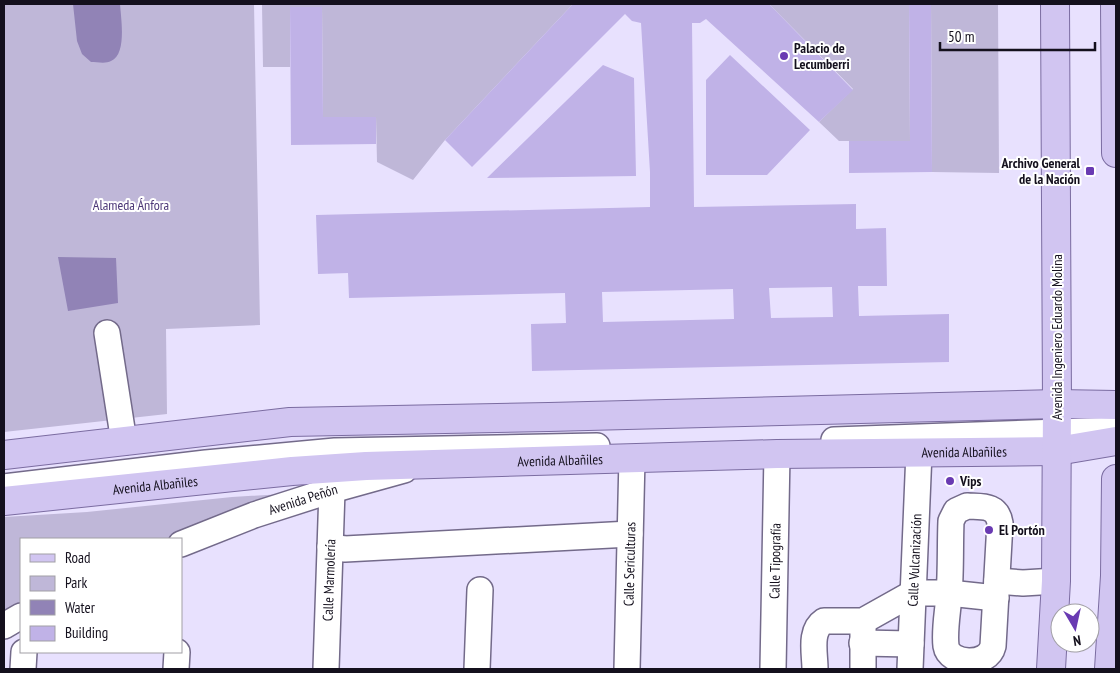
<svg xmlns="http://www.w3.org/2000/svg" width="1120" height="673" font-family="'PT Sans Narrow',sans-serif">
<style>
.green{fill:#bfb7d8}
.water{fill:#9183b6}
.building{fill:#c0b2e7;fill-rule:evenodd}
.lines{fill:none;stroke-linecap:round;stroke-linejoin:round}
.minor-casing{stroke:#736a8a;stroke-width:28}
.major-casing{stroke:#7b6ca1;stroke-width:30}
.minor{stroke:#fff;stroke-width:25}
.major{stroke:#d1c5f1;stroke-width:28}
.poi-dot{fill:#693ab2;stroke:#fff;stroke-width:2}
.labels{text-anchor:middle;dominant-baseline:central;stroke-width:4;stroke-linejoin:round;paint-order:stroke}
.poi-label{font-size:14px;font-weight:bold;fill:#14101d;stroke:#fff;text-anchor:start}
.park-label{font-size:14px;fill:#4c3777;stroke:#fff}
.street-label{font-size:14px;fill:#14101d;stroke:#fff}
</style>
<rect width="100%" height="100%" fill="#e8e1fe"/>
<path class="green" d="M4,4H254L260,325L166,329L167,414L4,432Z
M262,4H573L445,140L413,180L377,162L376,117H323L322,7H290V67H263Z
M769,4H909L910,141H839L819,122L853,89Z
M931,4H998L999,173L932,172Z
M284,494L180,539H21V612L4,621V517L87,512L232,497Z"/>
<path class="water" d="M73,4H120C121,18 127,55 111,61C106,64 97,62 91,62L82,54L77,41Z
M58,257L116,258L118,303L68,311Z"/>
<path class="building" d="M573,4H769L853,90L819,122L706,19L700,23H692L694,207L856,204V229L886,228L887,286H858L859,316L949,314V362L532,371L531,324L566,323L565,293L349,298L348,273L318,274L316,215L650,207V172L641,23L632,21L625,14L472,167L445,140ZM832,287L833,317L771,318L769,288ZM733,289L734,319L603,322L602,292Z
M909,4H931L932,172L849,173V141H910Z
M290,7H322L323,117H376V144L291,145Z
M730,55L810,130L767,175H706V80Z
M603,65L634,78L636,176L487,178Z"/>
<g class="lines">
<defs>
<g id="minor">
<path d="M107,333L124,442"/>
<path d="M834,440L1116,430"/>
<path d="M4,487L206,463L335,451L597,446"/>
<path d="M967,506C981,507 997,504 1000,523L993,646C988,667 949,665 946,646C944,630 948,611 949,595C951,571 950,546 951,521L956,511Z"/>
<path id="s1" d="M181,544L254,515L332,490L404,470"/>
<path d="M330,547L345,549L630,534"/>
<path d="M997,581L1023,583L1056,581"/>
<path d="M4,626L21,616"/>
<path d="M862,643L911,644"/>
<path d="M23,669L24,652"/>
<path d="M176,669L177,652"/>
<path id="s2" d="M326,669L332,490"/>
<path d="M477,669L480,590"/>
<path id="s3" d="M627,669L632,458"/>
<path id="s4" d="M773,669L777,454"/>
<path d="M815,669C815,653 809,631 824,621H863L913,593H949L996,598"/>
<path d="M863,669V626"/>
<path id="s5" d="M910,669L919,452"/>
</g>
<g id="major">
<path d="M1115,4L1116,153"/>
<path d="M4,455L290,422L549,417L1057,404L1116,405"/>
<path id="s6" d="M4,501L292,471L366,466L777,454L1057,451L1116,441"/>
<path d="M1051,669L1056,581L1057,404L1055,4"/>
<path d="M1109,669L1115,576L1116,479"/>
</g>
</defs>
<use href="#minor" class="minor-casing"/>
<use href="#major" class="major-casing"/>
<use href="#minor" class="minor"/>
<use href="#major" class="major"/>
</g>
<g class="poi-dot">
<circle cx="784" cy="56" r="5"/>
<rect x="1085" y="166" width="10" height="10" rx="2.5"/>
<circle cx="950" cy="481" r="5"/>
<circle cx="989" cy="530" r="5"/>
</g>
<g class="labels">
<g class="poi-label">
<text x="794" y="48">Palacio de<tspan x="794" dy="16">Lecumberri</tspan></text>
<text x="1080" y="163" text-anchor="end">Archivo General<tspan x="1080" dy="16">de la Nación</tspan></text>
<text x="960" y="481">Vips</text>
<text x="999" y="530">El Portón</text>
</g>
<g class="park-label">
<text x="131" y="205">Alameda Ánfora</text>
</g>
<g class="street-label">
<text transform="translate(1057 337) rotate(-90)">Avenida Ingeniero Eduardo Molina</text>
<text stroke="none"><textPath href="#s6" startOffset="962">Avenida Albañiles</textPath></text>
<text stroke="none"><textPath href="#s6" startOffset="558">Avenida Albañiles</textPath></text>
<text stroke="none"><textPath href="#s6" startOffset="152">Avenida Albañiles</textPath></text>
<text stroke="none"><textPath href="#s1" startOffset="130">Avenida Peñón</textPath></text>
<text stroke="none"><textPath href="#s5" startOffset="109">Calle Vulcanización</textPath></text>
<text stroke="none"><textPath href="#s4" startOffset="108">Calle Tipografía</textPath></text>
<text stroke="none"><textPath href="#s3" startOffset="105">Calle Sericulturas</textPath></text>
<text stroke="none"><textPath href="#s2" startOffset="89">Calle Marmolería</textPath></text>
</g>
</g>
<rect width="1120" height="673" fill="none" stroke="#14101d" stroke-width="10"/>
<rect x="20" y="538" width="162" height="115" fill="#ffffff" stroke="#a19fa5"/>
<rect x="30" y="554" width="25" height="8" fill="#d1c5f1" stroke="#a19fa5"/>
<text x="65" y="563" font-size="15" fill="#14101d">Road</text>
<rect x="30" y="576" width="25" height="15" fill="#bfb7d8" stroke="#a19fa5"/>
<text x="65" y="588" font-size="15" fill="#14101d">Park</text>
<rect x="30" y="600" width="25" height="15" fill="#9183b6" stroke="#a19fa5"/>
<text x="65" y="613" font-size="15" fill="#14101d">Water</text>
<rect x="30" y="626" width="25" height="15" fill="#c0b2e7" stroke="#a19fa5"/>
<text x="65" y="638" font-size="15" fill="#14101d">Building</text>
<g transform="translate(1075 628) rotate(171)"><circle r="24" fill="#ffffff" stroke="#a19fa5"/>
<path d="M0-4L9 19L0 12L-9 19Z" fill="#693ab2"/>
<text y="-8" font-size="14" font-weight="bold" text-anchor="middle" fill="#14101d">N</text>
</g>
<path d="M940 42v8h155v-8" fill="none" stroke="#14101d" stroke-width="2.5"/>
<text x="948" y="42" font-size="15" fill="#14101d" stroke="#ffffff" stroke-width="4" paint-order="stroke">50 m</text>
</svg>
